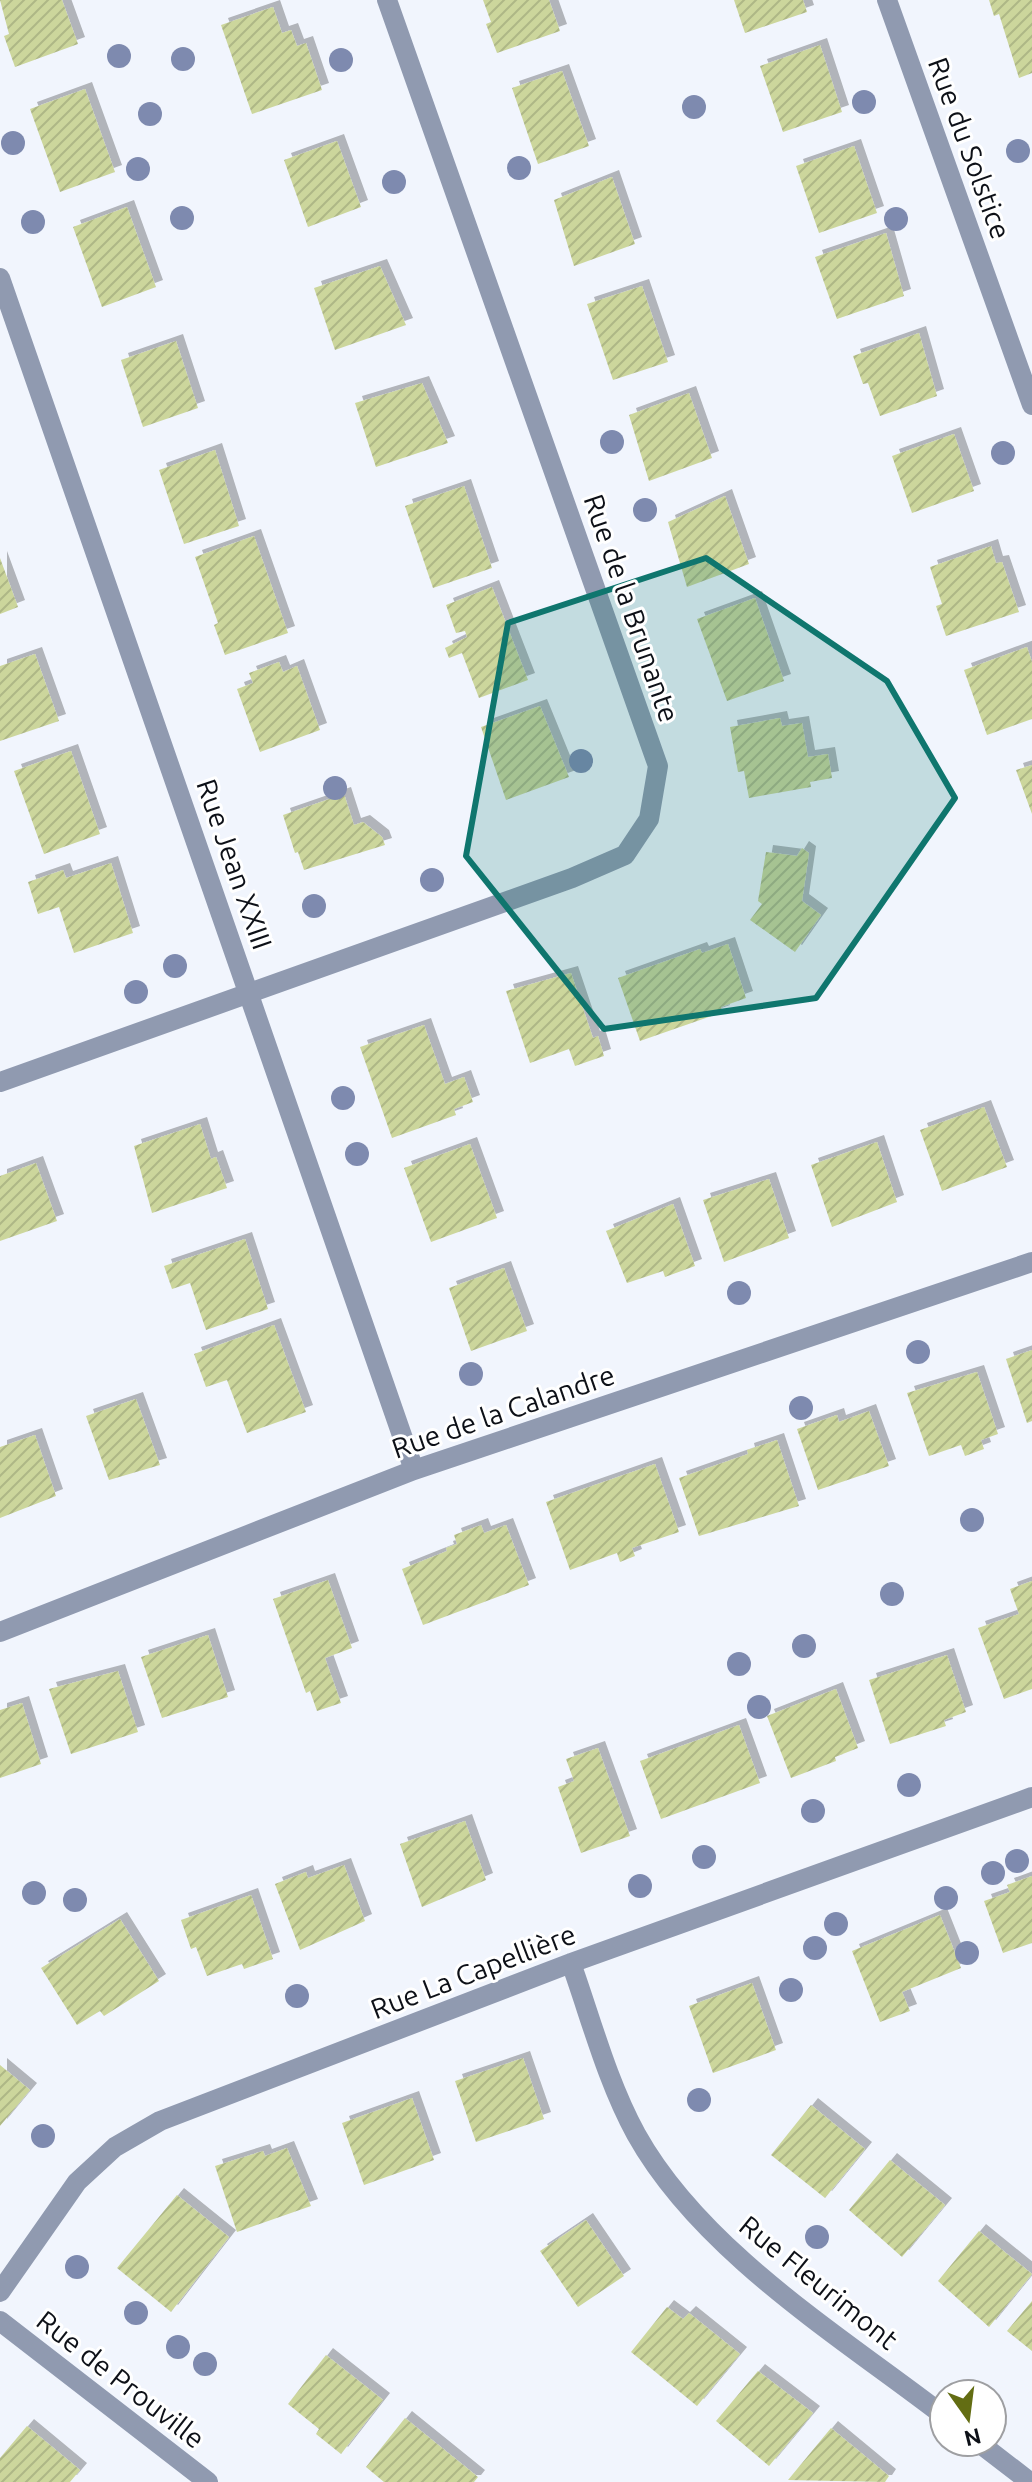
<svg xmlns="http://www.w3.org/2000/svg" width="1032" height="2482" font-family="Ubuntu,sans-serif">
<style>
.building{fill:url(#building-hatch);filter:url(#shadow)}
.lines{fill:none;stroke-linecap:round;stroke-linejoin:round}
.minor{stroke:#909ab0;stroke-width:20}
.tree{fill:#7e8aaf}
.marked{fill:#0f766e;fill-opacity:0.2;stroke:#0f766e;stroke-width:6;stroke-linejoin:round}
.labels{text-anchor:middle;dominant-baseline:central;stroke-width:6;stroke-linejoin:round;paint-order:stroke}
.street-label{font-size:28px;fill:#0d1017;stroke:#fff}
</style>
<defs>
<pattern id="building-hatch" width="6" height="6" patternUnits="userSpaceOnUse" patternTransform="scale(2)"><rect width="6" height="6" fill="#ccd69c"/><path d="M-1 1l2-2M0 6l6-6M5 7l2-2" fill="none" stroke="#aeb786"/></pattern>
<filter id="shadow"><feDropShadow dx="7" dy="-7" stdDeviation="0" flood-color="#0004"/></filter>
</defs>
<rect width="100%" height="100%" fill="#f1f5fd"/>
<path class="building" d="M0,0H62L78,44L15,67L4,36L9,34Z
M483,0H549L560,31L497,53L486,24L491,22Z
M734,0H803L807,12L745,33Z
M989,0H1032V73L1019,78L999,14L994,16Z
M273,7L282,33L291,30L297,46L306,43L322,90L252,114L221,25Z
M820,45L842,112L783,132L760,66Z
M562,71L589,146L538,164L512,88Z
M85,89L115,172L60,192L30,109Z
M337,141L361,207L308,227L284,160Z
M854,146L877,213L819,233L796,166Z
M612,177L635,244L574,266L554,200Z
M127,207L156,287L102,307L73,227Z
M886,233L904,296L837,319L815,257Z
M380,266L406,325L335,350L314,288Z
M642,286L668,362L613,380L587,304Z
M919,333L937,396L880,416L868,383L863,384L853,356Z
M176,341L198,408L143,427L121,360Z
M422,383L448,443L376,467L355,403Z
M689,393L712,458L649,481L629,415Z
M954,434L974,491L912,513L892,456Z
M215,450L239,526L184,544L159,470Z
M464,486L492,568L433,588L405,506Z
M725,496L749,564L687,587L668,522Z
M254,536L288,633L225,655L214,625L218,623L195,557Z
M991,546L996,563L1002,562L1019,612L946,636L936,606L942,604L930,567Z
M0,558L18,607L0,614Z
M492,587L528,680L479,698L462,653L449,658L445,648L467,637L465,631L456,633L446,605Z
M755,598L784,681L727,701L697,619Z
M1027,647L1032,662V719L987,735L964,670Z
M35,654L59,721L0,741V666Z
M279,662L283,672L297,666L320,730L260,752L237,689L253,683L249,673Z
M540,706L569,777L506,800L481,727Z
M780,718L782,726L802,723L808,757L828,754L832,778L810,782L811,787L749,798L744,771L738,772L730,727Z
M71,751L100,834L44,854L14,771Z
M1032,765V814L1016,770Z
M344,794L354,825L363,822L382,837L385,845L304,870L298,852L295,853L283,815Z
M802,848L809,853L802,901L821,915L795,952L750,920L762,904L758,901L766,852L797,856Z
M111,863L133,933L74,953L59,907L38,914L28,882L63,870L66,878Z
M728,944L746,998L721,1007L723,1012L640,1041L618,978L700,949L702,953Z
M571,973L593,1038L598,1036L604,1056L575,1066L569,1049L530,1063L506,991Z
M424,1025L445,1084L464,1077L473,1102L454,1109L456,1115L392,1138L360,1047Z
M984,1107L1007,1167L942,1191L920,1130Z
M200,1124L211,1159L216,1157L227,1188L152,1213L134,1146Z
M877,1142L897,1202L832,1227L811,1165Z
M470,1144L497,1218L431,1242L404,1168Z
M36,1163L57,1221L0,1241V1176Z
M769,1179L789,1238L724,1262L703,1200Z
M673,1204L695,1266L665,1277L663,1271L627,1283L606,1231Z
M245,1239L268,1309L206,1330L190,1283L172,1289L164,1266Z
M504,1268L527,1331L471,1351L449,1288Z
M274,1325L306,1412L247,1433L227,1380L206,1387L194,1354Z
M1032,1350V1421L1027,1423L1006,1359Z
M977,1372L998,1434L981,1440L984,1449L965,1456L961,1445L929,1456L907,1393Z
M136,1399L160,1465L109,1480L86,1416Z
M869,1411L889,1466L818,1490L797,1429L837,1415L839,1422Z
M35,1435L56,1496L0,1518V1447Z
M777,1440L799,1506L699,1536L679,1478L748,1454L747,1450Z
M655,1464L679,1532L632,1548L635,1556L620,1562L617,1553L570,1570L546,1502Z
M481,1525L484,1533L506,1525L529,1585L423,1625L402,1569L447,1551L446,1548L457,1544L454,1535Z
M328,1580L352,1648L325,1658L341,1703L317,1711L310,1691L306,1693L273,1599Z
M1032,1581V1689L1004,1699L978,1628L1019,1614L1010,1589Z
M208,1635L228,1697L162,1718L141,1657Z
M947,1655L966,1712L944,1720L946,1726L890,1744L869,1680Z
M118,1671L138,1732L71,1754L49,1689Z
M836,1689L858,1748L835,1757L836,1761L791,1778L767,1716Z
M22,1703L41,1764L0,1778V1710Z
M739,1725L760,1783L661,1819L640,1761Z
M598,1748L630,1836L581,1853L558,1787L574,1781L566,1759Z
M465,1821L486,1880L422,1907L400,1844Z
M344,1865L365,1921L300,1950L275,1884L306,1872L308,1878Z
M1032,1876V1943L1003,1953L984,1901L1010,1892L1007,1885Z
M251,1895L273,1959L244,1969L242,1964L207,1976L196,1947L191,1949L181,1920Z
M940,1915L961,1968L902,1992L910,2011L880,2022L852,1951Z
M120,1919L159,1981L104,2016L100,2011L77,2025L41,1968Z
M752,1983L776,2050L713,2073L689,2006Z
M523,2058L544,2119L476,2142L455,2081Z
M0,2065L30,2090L0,2126Z
M412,2098L434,2160L364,2185L342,2123Z
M811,2105L865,2149L825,2198L771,2155Z
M287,2148L311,2206L237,2232L215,2166L263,2151L265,2156Z
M890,2160L945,2205L902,2257L849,2210Z
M177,2195L229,2237L171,2312L117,2268Z
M586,2220L624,2276L578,2307L540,2251Z
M979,2231L1032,2274L989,2327L938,2281Z
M1032,2301V2351L1007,2331Z
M667,2307L683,2319L689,2313L740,2354L697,2406L631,2352Z
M326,2355L383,2400L341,2454L316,2434L319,2429L288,2404Z
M758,2371L813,2413L769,2466L716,2421Z
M405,2418L478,2477L474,2482H384L366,2467Z
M27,2426L80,2470L70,2482H0V2458Z
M831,2428L889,2476L885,2482L788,2480Z"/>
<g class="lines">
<path class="minor" d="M887,0L1032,405
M0,278L414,1470
M0,1082L572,878L625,855L649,819L658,766L387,0
M0,1632L414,1470L1032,1262
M571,1963C591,2019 607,2081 636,2134C701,2251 840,2336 944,2416
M0,2292L77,2182L115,2147L160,2121L571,1963L1032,1797
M0,2321L208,2482
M978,2442L1030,2482"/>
</g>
<g class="tree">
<circle cx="119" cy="56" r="12"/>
<circle cx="183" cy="59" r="12"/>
<circle cx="341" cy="60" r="12"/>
<circle cx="864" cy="102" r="12"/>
<circle cx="694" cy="107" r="12"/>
<circle cx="150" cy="114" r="12"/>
<circle cx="13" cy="143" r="12"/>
<circle cx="1018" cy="151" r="12"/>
<circle cx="519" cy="168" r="12"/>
<circle cx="138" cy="169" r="12"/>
<circle cx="394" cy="182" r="12"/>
<circle cx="182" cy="218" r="12"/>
<circle cx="896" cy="219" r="12"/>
<circle cx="33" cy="222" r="12"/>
<circle cx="612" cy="442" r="12"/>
<circle cx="1003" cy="453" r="12"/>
<circle cx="645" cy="510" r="12"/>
<circle cx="581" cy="761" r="12"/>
<circle cx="335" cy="788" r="12"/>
<circle cx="432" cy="880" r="12"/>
<circle cx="314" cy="906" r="12"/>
<circle cx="175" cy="966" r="12"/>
<circle cx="136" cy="992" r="12"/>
<circle cx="343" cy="1098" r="12"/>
<circle cx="357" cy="1154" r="12"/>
<circle cx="739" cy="1293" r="12"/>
<circle cx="918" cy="1352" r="12"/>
<circle cx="471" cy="1374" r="12"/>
<circle cx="801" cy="1408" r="12"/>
<circle cx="972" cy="1520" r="12"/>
<circle cx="892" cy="1594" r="12"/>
<circle cx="804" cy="1646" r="12"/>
<circle cx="739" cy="1664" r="12"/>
<circle cx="759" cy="1707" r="12"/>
<circle cx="909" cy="1785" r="12"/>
<circle cx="813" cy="1811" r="12"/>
<circle cx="704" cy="1857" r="12"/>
<circle cx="1017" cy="1861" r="12"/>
<circle cx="993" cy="1873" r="12"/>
<circle cx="640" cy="1886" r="12"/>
<circle cx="34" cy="1893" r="12"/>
<circle cx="946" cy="1898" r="12"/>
<circle cx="75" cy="1900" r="12"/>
<circle cx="836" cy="1924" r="12"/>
<circle cx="815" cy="1948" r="12"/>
<circle cx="967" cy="1953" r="12"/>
<circle cx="791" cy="1990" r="12"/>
<circle cx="297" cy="1996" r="12"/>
<circle cx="699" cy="2100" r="12"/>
<circle cx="43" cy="2136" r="12"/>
<circle cx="817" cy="2237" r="12"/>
<circle cx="77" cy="2267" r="12"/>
<circle cx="136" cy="2313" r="12"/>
<circle cx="178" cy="2347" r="12"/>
<circle cx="205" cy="2364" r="12"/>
</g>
<path class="marked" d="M706,558L887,681L955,798L816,998L604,1029L466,856L508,623Z"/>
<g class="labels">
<g class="street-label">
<text transform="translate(970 148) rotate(70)">Rue du Solstice</text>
<text transform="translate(632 608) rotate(71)">Rue de la Brunante</text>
<text transform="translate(235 864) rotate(71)">Rue Jean XXIII</text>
<text transform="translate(503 1411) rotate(-19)">Rue de la Calandre</text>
<text transform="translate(473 1971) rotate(-21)">Rue La Capellière</text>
<text transform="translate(819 2282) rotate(39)">Rue Fleurimont</text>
<text transform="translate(121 2379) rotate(38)">Rue de Prouville</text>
</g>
</g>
<g transform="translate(968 2418) rotate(166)"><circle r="38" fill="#ffffff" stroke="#9e9fa2" stroke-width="2"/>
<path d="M0-6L14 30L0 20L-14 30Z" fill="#636d13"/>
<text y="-12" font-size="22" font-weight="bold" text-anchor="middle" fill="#0d1017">N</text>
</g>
</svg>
